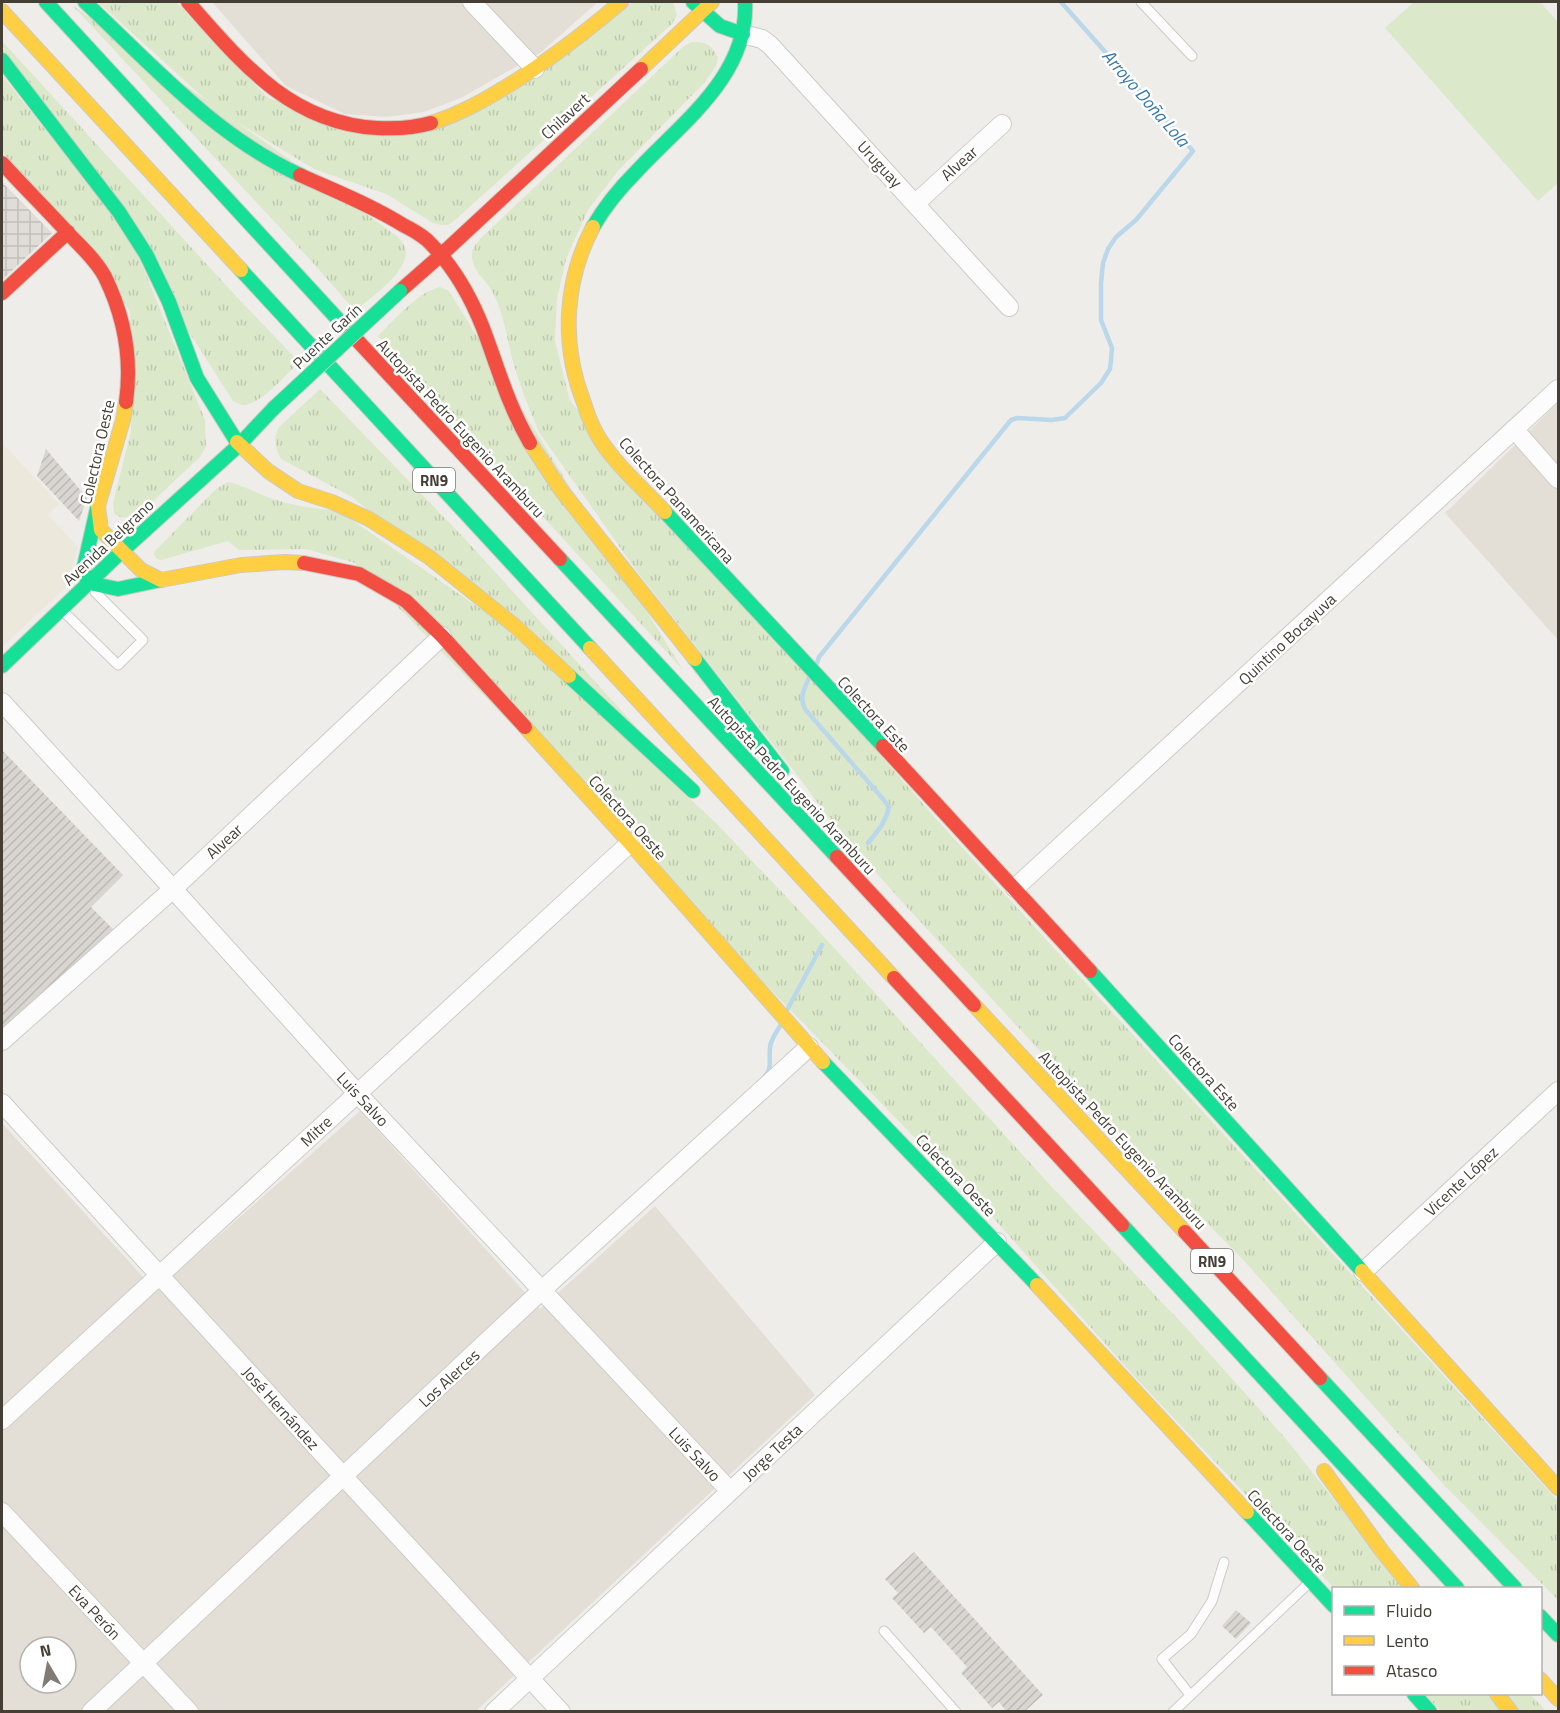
<svg xmlns="http://www.w3.org/2000/svg" width="1560" height="1713" font-family="'Titillium Web',sans-serif">
<style>
.residential{fill:#e3dfd6;fill-rule:evenodd}
.industrial{fill:url(#industrial-grid)}
.education{fill:#ece8db}
.grass{fill:url(#grass-tufts)}
.pitch{fill:#dce8ca}
.lines{fill:none;stroke-linecap:round;stroke-linejoin:round}
.stream{stroke:#bbd7ea;stroke-width:4.5}
.building{fill:url(#building-hatch)}
.lane-casing{stroke:#cdcbc6;stroke-width:11}
.street-casing{stroke:#cdcbc6;stroke-width:20}
.fast-casing{stroke:#cecac0;stroke-width:16}
.slow-casing{stroke:#cecac0;stroke-width:16}
.jam-casing{stroke:#cecac0;stroke-width:16}
.lane{stroke:#fdfcfc;stroke-width:9}
.street{stroke:#fdfcfc;stroke-width:18}
.fast{stroke:#16e098;stroke-width:14}
.slow{stroke:#ffcf43;stroke-width:14}
.jam{stroke:#f24e42;stroke-width:14}
.fast-bridge-casing{stroke:#cecac0;stroke-width:16;stroke-linecap:butt}
.fast-bridge{stroke:#16e098;stroke-width:14}
.labels{text-anchor:middle;dominant-baseline:central;stroke-width:5;stroke-linejoin:round;paint-order:stroke}
.shield{fill:#fff;stroke:#7c7872;stroke-width:1.5}
.shield-label{font-size:15px;font-weight:bold;fill:#443e35}
.street-label{font-size:16px;fill:#443e35;stroke:#fff}
.water-label{font-size:18px;font-style:italic;fill:#3577a9;stroke:#fff}
</style>
<defs>
<pattern id="industrial-grid" width="8" height="8" patternUnits="userSpaceOnUse" patternTransform="scale(1.5)"><rect width="8" height="8" fill="#e0ddd8"/><path d="M0 4h8M4 0v8" fill="none" stroke="#c1bfba"/></pattern>
<pattern id="grass-tufts" width="24" height="20" patternUnits="userSpaceOnUse" patternTransform="scale(1.5)"><rect width="24" height="20" fill="#dce8ca"/><path d="M3 7l-1-3M5 7V3M7 7l1-3M15 17l-1-3M17 17v-4M19 17l1-3" fill="none" stroke="#bec8ae"/></pattern>
<pattern id="building-hatch" width="6" height="6" patternUnits="userSpaceOnUse" patternTransform="scale(1.5)"><rect width="6" height="6" fill="#d9d6d1"/><path d="M-1 1l2-2M0 6l6-6M5 7l2-2" fill="none" stroke="#bbb9b4"/></pattern>
</defs>
<rect width="100%" height="100%" fill="#efede9"/>
<path class="residential" d="M212,2H598L540,53L461,98L424,112L387,117L345,114L286,86Z
M1558,403V640L1445,513Z
M360,1111L540,1309L655,1206L815,1395L476,1711H2V1123L156,1291ZM30,1647H66V1683H30Z"/>
<path class="industrial" d="M2,182L52,233L2,280Z"/>
<path class="education" d="M2,443L59,504L48,515L78,547L68,585L2,647Z"/>
<path class="grass" d="M98,2H176L268,98L408,136L633,2H673L677,15L672,24L454,221L448,225H441L433,223L386,194L314,169L217,110Z
M72,5L397,236C401,241 406,246 406,253C405,275 370,298 355,311L313,263Z
M2,41L234,294L299,362C287,374 260,406 242,405C240,404 235,402 233,401L198,346L2,55Z
M692,42C707,42 710,44 718,57L716,66L704,83L618,171L588,210L566,259L557,299L555,341L570,401L938,821L1558,1501V1600L1442,1483L1245,1262L1041,1052L904,904L833,824L801,780L638,573L539,432C529,409 520,386 513,362C507,339 504,313 492,291C486,280 472,270 472,256C471,248 478,242 483,236L684,46Z
M2,75L132,240L205,420L206,447L199,458L139,514C129,517 122,521 114,513L113,503L131,431L130,311L2,151Z
M440,287L449,291L683,670L378,336C395,320 417,292 440,287Z
M320,389L465,539L642,733L352,497L281,459C275,447 273,438 279,427Z
M228,482C244,485 257,494 273,499C294,506 317,509 339,511L507,627L716,823L815,927L1052,1187L1192,1334L1286,1439L1404,1588H1334L1133,1375L995,1220L355,563L306,549L239,550L228,541L161,560L157,559L154,554L155,551L216,489Z
M1424,1694H1487L1502,1711H1441Z
M1502,1694H1530L1546,1711H1516Z"/>
<path class="pitch" d="M1414,2H1540L1558,22V183L1538,201L1385,28Z"/>
<g class="lines">
<path class="stream" d="M817,663L819,657L1011,420L1017,418L1052,420L1065,418L1101,383L1110,369L1111,360L1112,348L1101,320V283L1103,263L1108,249L1116,237L1136,220L1193,151L1061,2
M809,678C804,689 799,698 805,709L883,799L889,807C886,822 877,832 868,843
M787,1010L822,945
M765,1076C774,1067 767,1055 771,1043C773,1037 777,1031 780,1026"/>
</g>
<path class="building" d="M46,449L87,498L79,521L37,476Z
M2,750L123,875L91,907L113,929L2,1032Z
M914,1552L1043,1695L1024,1712H1007L999,1702L992,1708L961,1673L967,1667L931,1627L924,1633L892,1598L898,1593L885,1579Z
M1236,1610L1251,1623L1236,1639L1222,1626Z"/>
<g class="lines">
<defs>
<path id="lane" d="M1141,2L1192,56
M63,611L118,665L143,640L95,592
M884,1631L956,1712
M1190,1695L1162,1659L1191,1634L1212,1601L1224,1562
M1173,1712L1309,1583"/>
<path id="street" d="M472,2L535,69
M743,34L762,39L770,45L1009,307
M916,203L1002,124
M1514,429L1558,479
M2,702L173,889L357,1093L730,1491
M1015,888L1558,389
M2,1041L173,889L442,636
M2,1103L343,1476L561,1712
M1363,1272L1558,1091
M2,1420L630,843
M2,1512L189,1712
M91,1712L542,1290L809,1047
M494,1712L997,1242"/>
<path id="fast" d="M46,2L356,339
M85,2C151,64 216,137 300,175
M693,2L720,26L743,34
M2,60L119,212L146,254L169,302L197,378L237,442
M593,227C605,206 619,189 636,172C681,123 749,76 745,2
M241,270L590,648
M97,509L83,571L89,583L118,589L161,580
M665,512L883,746
M560,559L837,857
M695,659L782,771
M2,666L121,552L239,445L274,408
M569,676L693,791
M1090,971L1362,1271
M823,1062L1037,1285
M1122,1225L1457,1588
M1320,1378L1515,1588
M1247,1512L1334,1606
M1540,1616L1558,1635
M1414,1694L1430,1712"/>
<path id="slow" d="M2,11L241,270
M641,69L712,2
M431,123C461,114 488,98 514,82C552,58 587,31 621,2
M593,227C564,282 561,345 584,403C588,416 593,429 601,441C617,466 644,489 665,512
M126,402L123,420L98,506L101,530L141,570L161,580L241,565L285,562L304,563
M237,442L268,471L298,491L332,502L369,519L429,557L515,626L569,676
M530,443L561,490L695,659
M590,648L894,978
M525,727L630,843L823,1062
M974,1005L1185,1232
M1362,1271L1558,1488
M1037,1285L1247,1512
M1324,1471L1382,1551L1412,1588
M1540,1679L1558,1699
M1497,1694L1511,1712"/>
<path id="jam" d="M188,2C241,62 290,123 377,128C395,129 414,128 431,123
M2,163C24,187 47,210 69,234C81,247 97,261 105,277C124,316 132,359 126,402
M300,175C335,191 371,205 403,225C411,229 420,234 427,240C452,264 470,295 483,328C498,368 508,405 530,443
M400,291L441,255L641,69
M2,293L68,232
M356,339L560,559
M304,563L359,574L406,601L442,636L525,727
M883,746L1090,971
M837,857L974,1005
M894,978L1122,1225
M1185,1232L1320,1378"/>
</defs>
<use href="#lane" class="lane-casing"/>
<use href="#street" class="street-casing"/>
<use href="#fast" class="fast-casing"/>
<use href="#slow" class="slow-casing"/>
<use href="#jam" class="jam-casing"/>
<use href="#lane" class="lane"/>
<use href="#street" class="street"/>
<use href="#fast" class="fast"/>
<use href="#slow" class="slow"/>
<use href="#jam" class="jam"/>
<defs>
<path id="fast-bridge" d="M274,408L400,291"/>
</defs>
<use href="#fast-bridge" class="fast-bridge-casing"/>
<use href="#fast-bridge" class="fast-bridge"/>
</g>
<g class="labels">
<g class="shield">
<rect x="413" y="468" width="42" height="24" rx="4.5"/>
<rect x="1191" y="1249" width="42" height="24" rx="4.5"/>
</g>
<g class="shield-label">
<text x="434" y="480">RN9</text>
<text x="1212" y="1261">RN9</text>
</g>
<g class="street-label">
<text transform="translate(565 116) rotate(-43)">Chilavert</text>
<text transform="translate(959 163) rotate(-42)">Alvear</text>
<text transform="translate(880 164) rotate(47)">Uruguay</text>
<text transform="translate(327 336) rotate(-43)">Puente Garín</text>
<text transform="translate(461 428) rotate(47)">Autopista Pedro Eugenio Aramburu</text>
<text transform="translate(97 452) rotate(-77)">Colectora Oeste</text>
<text transform="translate(677 500) rotate(48)">Colectora Panamericana</text>
<text transform="translate(108 542) rotate(-43)">Avenida Belgrano</text>
<text transform="translate(1287 639) rotate(-43)">Quintino Bocayuva</text>
<text transform="translate(874 714) rotate(47)">Colectora Este</text>
<text transform="translate(792 785) rotate(47)">Autopista Pedro Eugenio Aramburu</text>
<text transform="translate(628 817) rotate(48)">Colectora Oeste</text>
<text transform="translate(224 841) rotate(-43)">Alvear</text>
<text transform="translate(1204 1072) rotate(48)">Colectora Este</text>
<text transform="translate(363 1099) rotate(47)">Luis Salvo</text>
<text transform="translate(316 1131) rotate(-43)">Mitre</text>
<text transform="translate(1123 1140) rotate(47)">Autopista Pedro Eugenio Aramburu</text>
<text transform="translate(956 1175) rotate(46)">Colectora Oeste</text>
<text transform="translate(1461 1181) rotate(-43)">Vicente López</text>
<text transform="translate(449 1378) rotate(-43)">Los Alerces</text>
<text transform="translate(281 1408) rotate(48)">José Hernández</text>
<text transform="translate(772 1452) rotate(-43)">Jorge Testa</text>
<text transform="translate(695 1454) rotate(47)">Luis Salvo</text>
<text transform="translate(1287 1531) rotate(47)">Colectora Oeste</text>
<text transform="translate(95 1612) rotate(47)">Eva Perón</text>
</g>
<g class="water-label">
<text transform="translate(1146 98) rotate(49)">Arroyo Doña Lola</text>
</g>
</g>
<rect width="1560" height="1713" fill="none" stroke="#443e35" stroke-width="6"/>
<rect x="1332" y="1587" width="210" height="108" fill="#ffffff" stroke="#b4b2ae" stroke-width="1.5"/>
<rect x="1344" y="1606" width="30" height="9" fill="#16e098" stroke="#b4b2ae" stroke-width="1.5"/>
<text x="1386" y="1617" font-size="18" fill="#443e35">Fluido</text>
<rect x="1344" y="1636" width="30" height="9" fill="#ffcf43" stroke="#b4b2ae" stroke-width="1.5"/>
<text x="1386" y="1647" font-size="18" fill="#443e35">Lento</text>
<rect x="1344" y="1666" width="30" height="9" fill="#f24e42" stroke="#b4b2ae" stroke-width="1.5"/>
<text x="1386" y="1677" font-size="18" fill="#443e35">Atasco</text>
<g transform="translate(48 1665) rotate(350)"><circle r="28" fill="#ffffff" stroke="#b4b2ae" stroke-width="1.5"/>
<path d="M0-4.5L10 22L0 15L-10 22Z" fill="#807b74"/>
<text y="-9" font-size="16" font-weight="bold" text-anchor="middle" fill="#443e35">N</text>
</g>
</svg>
